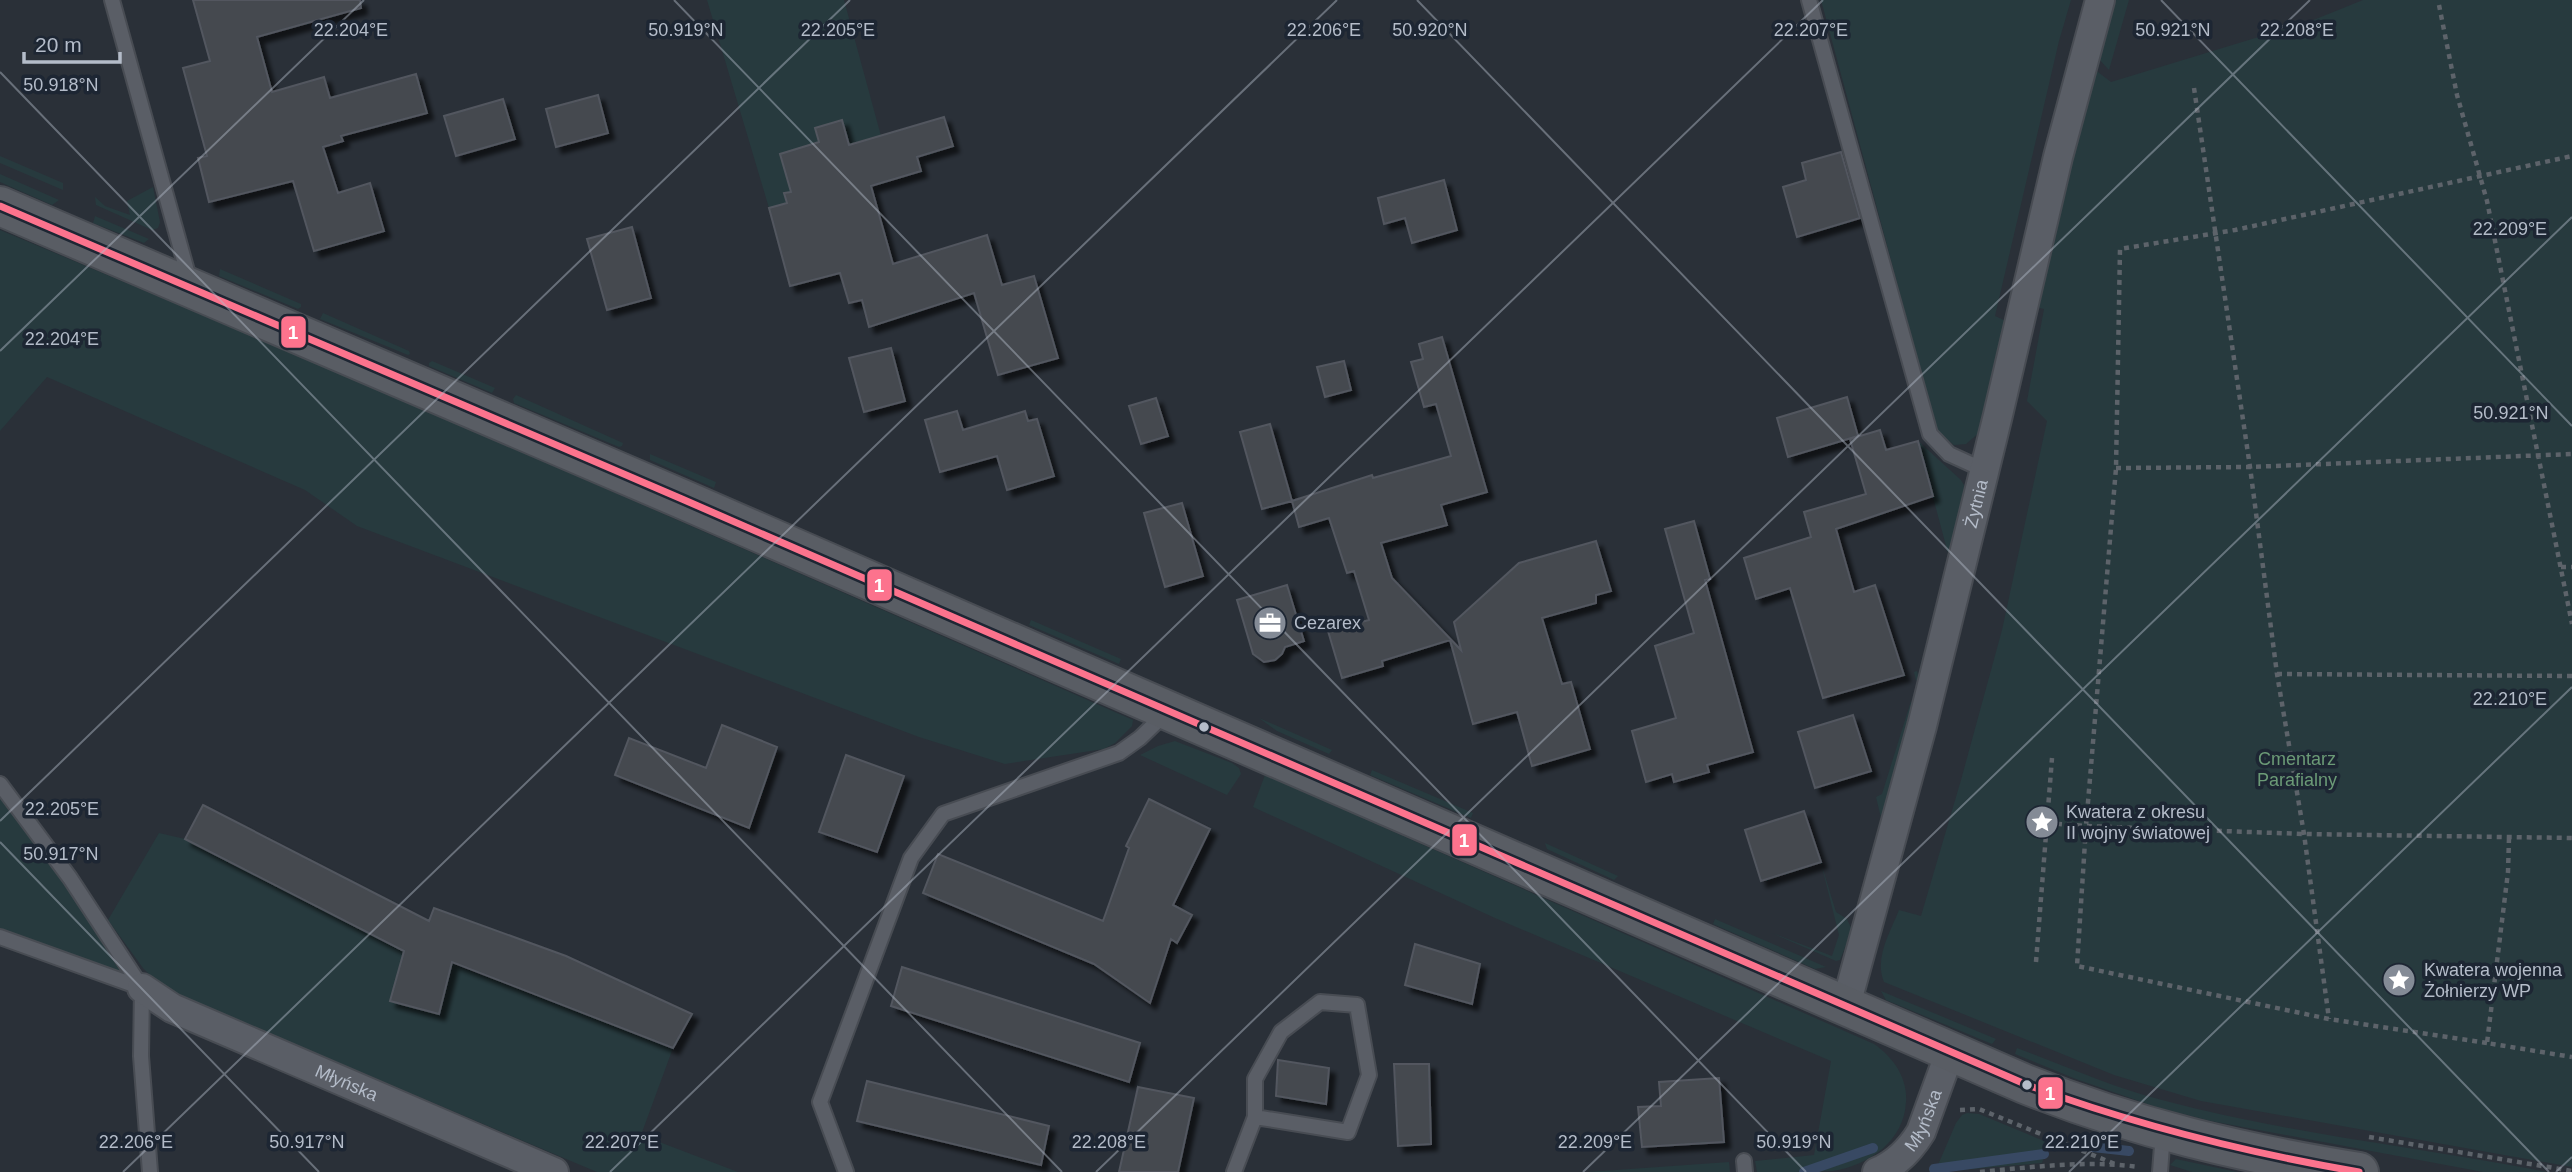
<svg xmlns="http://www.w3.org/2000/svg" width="2572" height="1172" font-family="Arial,sans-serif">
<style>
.green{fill:#273a3e}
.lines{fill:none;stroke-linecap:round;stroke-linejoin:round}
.stream{stroke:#384963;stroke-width:10}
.building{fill:#444950;stroke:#52575f;stroke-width:2;filter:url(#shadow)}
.lane-casing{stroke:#484c53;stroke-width:18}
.street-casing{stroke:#484c53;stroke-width:32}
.secondary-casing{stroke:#484c53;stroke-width:42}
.path{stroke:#5d636a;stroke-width:4.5;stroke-dasharray:5 5;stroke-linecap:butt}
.lane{stroke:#5a5e66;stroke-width:14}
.street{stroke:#5a5e66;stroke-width:28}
.secondary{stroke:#595d64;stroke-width:38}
.bus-1-casing{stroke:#1d2633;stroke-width:12}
.bus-1{stroke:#fc738d;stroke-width:7}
.ticks{fill:none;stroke:#b4bcc9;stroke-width:2;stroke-opacity:0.45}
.bus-dot{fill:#b4bcc9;stroke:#1d2633;stroke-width:2.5}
.labels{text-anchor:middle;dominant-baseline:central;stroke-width:7;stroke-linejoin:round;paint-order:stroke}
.street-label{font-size:18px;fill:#b4bcc9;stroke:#1d2633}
.poi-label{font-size:18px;fill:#b4bcc9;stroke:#1d2633;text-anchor:start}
.park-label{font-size:18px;fill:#6b9a76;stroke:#1d2633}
.ticks-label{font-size:18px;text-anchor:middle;fill:#b4bcc9;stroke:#1d2633;stroke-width:7;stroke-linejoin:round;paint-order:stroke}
.line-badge{stroke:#1d2633;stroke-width:2.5}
.badge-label{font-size:19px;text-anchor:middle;font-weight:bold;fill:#fff}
</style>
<defs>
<filter id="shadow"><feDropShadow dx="6" dy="6" stdDeviation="2" flood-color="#0009"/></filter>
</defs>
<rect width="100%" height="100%" fill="#2a3038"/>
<path class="green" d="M707,0H844L881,136L849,145L842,120L815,128L819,142L780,154L791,192L784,194L787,203L769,208Z
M1821,0H2071L2059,41L1995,316L2006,321L1980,432L1966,444L1954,445L1937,431Z
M2112,0H2129L2109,70L2096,56Z
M2363,0H2572V1167L2201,1101L2114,1075L1884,982C1874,958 1890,933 1899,910L1921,916L1961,780L2002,630L2047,421L2027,401L2044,309L2032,306L2094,69L2111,82L2311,21Z
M0,156L63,183V190L0,163Z
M0,174L59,200L52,205L0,182Z
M153,187L160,222L158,228L152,230L96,205L95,197L105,206L130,215L127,201Z
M95,216L149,239L144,243L93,223Z
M0,230C379,388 756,554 1133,720L1132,726L1115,743L1104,749L1005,764L919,737L357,526L305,490L47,377L0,431Z
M220,269L301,304V307L298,309L219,276Z
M323,313L409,351L410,354L408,355L320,319Z
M432,361L495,388L492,393L429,366V363Z
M516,395L623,443L622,446L619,447L514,403L513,399Z
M1918,441L1961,480L1966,489L1920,683L1916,680L1914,672L1917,671L1918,675L1949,557Z
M650,454L716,482L714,488L650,460Z
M1031,620L1121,659L1119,664L1029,625Z
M1911,701L1914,708L1882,822L1876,797L1882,794Z
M1259,718L1332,750L1329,754L1277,731Z
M1175,741L1232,763L1239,768L1241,774L1227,795L1140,755L1158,746Z
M1372,770L1473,813L1471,818L1370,775Z
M1265,775L1874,1044C1893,1057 1908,1078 1906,1102C1904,1141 1869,1165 1833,1171C1809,1172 1782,1172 1757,1172L1755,1161L1814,1155L1831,1061L1495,918L1253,807Z
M0,798L55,870L123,971L120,972L0,929Z
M159,833L185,839L411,955L416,950L673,1048L641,1135L738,1172H597L164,989L143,968L108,920Z
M1545,843L1618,876L1614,880L1547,849Z
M1821,863L1836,912L1847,919L1852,930L1840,960L1836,961L1772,933L1832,956L1839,935Z
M1715,919L1826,967L1815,969L1713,924Z
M1881,991L1996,1039L1992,1044L1886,1000Z
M2017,1048C2065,1066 2112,1087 2162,1100C2288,1134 2419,1147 2547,1172H2483L2211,1121L2156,1107L2076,1079L2015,1054Z
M1967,1113L1979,1114L2049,1143L2042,1163L1935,1172L1956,1123L1962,1115Z
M2176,1159L2237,1172H2192L2170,1165Z
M1729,1162L1730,1172H1588Z"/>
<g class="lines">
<path class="stream" d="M2093,1147L2129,1151
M1934,1169L2044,1154
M1804,1172L1873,1148"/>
</g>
<path class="building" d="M193,0H360L361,8L257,37L272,92L324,77L330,98L416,74L427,113L341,136L343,141L323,147L338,193L370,183L384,231L314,251L293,181L209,202L198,158L207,156L183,68L210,61Z
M598,95L608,133L556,147L546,109Z
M503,99L515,139L456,156L444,116Z
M944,117L953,146L917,157L921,171L871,186L893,264L987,235L1002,285L1034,276L1058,358L998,375L974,293L869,327L862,300L849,303L840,273L790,286L769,208L787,203L784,193L791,192L780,154L819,142L815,128L842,120L849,145Z
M1841,152L1860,218L1797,237L1783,187L1806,180L1802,163Z
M1444,180L1457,230L1412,243L1405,218L1384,224L1378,198Z
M632,227L651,298L607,310L587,239Z
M1442,337L1487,492L1441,505L1447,525L1381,543L1392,578L1461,650L1454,622L1519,563L1596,541L1611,591L1596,595V603L1542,618L1562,684L1571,682L1590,749L1532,766L1517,712L1473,724L1450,640L1382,661L1383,666L1342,678L1328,631L1369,620L1354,571L1347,573L1329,518L1299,527L1292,501L1372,475L1373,478L1451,456L1436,404L1424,407L1411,362L1423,359L1419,344Z
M891,348L905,401L864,412L849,358Z
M1344,361L1351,390L1325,397L1317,367Z
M1847,397L1858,436L1788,457L1777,418Z
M1156,398L1168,436L1141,444L1129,406Z
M957,411L963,430L1025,411L1028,421L1037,419L1054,476L1007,490L997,456L940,472L925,420Z
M1270,424L1292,501L1262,509L1240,432Z
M1880,430L1886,450L1918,441L1933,496L1836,529L1854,592L1875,585L1904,675L1823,698L1790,588L1756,599L1744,558L1811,537L1804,512L1866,494L1850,439Z
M1182,503L1203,576L1165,587L1144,513Z
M1694,521L1710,579L1705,580L1753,752L1707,765L1709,772L1674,782L1672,774L1646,782L1632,731L1676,718L1655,646L1694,633L1665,529Z
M1287,585L1304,641L1285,647L1282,654L1275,660L1264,662L1253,654L1237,600Z
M1853,715L1871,771L1815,788L1798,732Z
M722,725L777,747L749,828L615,775L629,738L706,768Z
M846,755L904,776L877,852L819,832Z
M1149,799L1210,829L1173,905L1192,915L1177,943L1171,939L1150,1003L1094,964L923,893L938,854L1103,921L1129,848L1126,846Z
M203,805L429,921L434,908L566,956L692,1014L673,1048L452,962L439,1014L390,1001L404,951L185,839Z
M1804,811L1821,862L1761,881L1745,830Z
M1415,944L1480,964L1472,1004L1405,985Z
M902,967L1140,1043L1129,1082L891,1006Z
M1278,1060L1329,1068L1326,1104L1276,1096Z
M1394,1064H1429L1431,1144L1398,1146Z
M1719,1078L1724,1142L1642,1147L1638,1107L1661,1106L1659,1082Z
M867,1081L1049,1126L1041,1165L857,1121Z
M1138,1087L1194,1098L1178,1172H1119Z"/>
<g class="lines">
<defs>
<path id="lane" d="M112,0L190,282
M1809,0L1930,434L1949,454L1984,470
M0,784L70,878L142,988L141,1056L150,1172
M0,937L142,988
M1744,1161L1745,1172
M846,1172L820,1102L911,858L943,814L1119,753L1140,738L1167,712
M1234,1172L1255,1117V1079L1281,1032L1320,1002L1357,1005L1369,1075L1348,1132L1255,1117
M2160,1172L2163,1133"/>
<g id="street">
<path id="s1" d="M142,988L172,1008L554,1172"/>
<path id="s2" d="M1846,1005L1922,726L1998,415L2058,157L2100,0"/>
<path id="s3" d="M1877,1172C1896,1164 1910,1150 1921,1132L1950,1052"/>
</g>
<path id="secondary" d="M0,206L682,499L2025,1084C2135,1128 2242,1153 2359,1172"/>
</defs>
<use href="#lane" class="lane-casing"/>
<use href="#street" class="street-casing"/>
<use href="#secondary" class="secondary-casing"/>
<path class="path" d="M2439,5L2457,95L2487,201L2572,624
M2194,88L2250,467L2277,674L2304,834L2329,1019
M2116,468L2250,467L2572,454
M2561,567H2572
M2277,674L2572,676
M2047,823L2086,826L2304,834L2572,838
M2509,838L2508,872L2487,1043L2572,1057
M2036,962L2052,758
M2487,1043L2329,1019L2077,966L2086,826L2116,468L2120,249L2235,230L2572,156
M1960,1110L1979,1109L2115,1164
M2369,1137L2572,1171
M1980,1172C2033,1167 2087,1160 2139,1167"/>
<use href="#lane" class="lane"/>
<use href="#street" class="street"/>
<use href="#secondary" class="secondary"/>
<defs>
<path id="bus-1" d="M0,206L682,499L2025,1084C2134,1125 2244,1152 2359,1172"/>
</defs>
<use href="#bus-1" class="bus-1-casing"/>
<use href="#bus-1" class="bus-1"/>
</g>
<path class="ticks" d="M674,0L1806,1172M1417,0L2549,1172M2161,0L2572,426M0,72L1062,1172M0,351L364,0M0,821L850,0M0,842L319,1172M123,1172L1337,0M610,1172L1823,0M1096,1172L2310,0M1583,1172L2572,217M2069,1172L2572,687M2556,1172L2572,1157"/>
<defs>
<symbol id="office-disc" viewBox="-11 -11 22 22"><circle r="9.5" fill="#848b96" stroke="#1d2633"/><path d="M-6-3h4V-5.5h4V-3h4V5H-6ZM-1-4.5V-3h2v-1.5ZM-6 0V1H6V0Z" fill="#fff"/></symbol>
<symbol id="sight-disc" viewBox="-11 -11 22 22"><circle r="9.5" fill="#848b96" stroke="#1d2633"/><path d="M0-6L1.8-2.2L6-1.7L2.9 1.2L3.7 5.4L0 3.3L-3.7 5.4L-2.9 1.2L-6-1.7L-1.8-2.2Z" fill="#fff"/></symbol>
</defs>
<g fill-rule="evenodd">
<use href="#office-disc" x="1251" y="604" width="38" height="38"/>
<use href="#sight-disc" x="2023" y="803" width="38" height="38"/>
<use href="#sight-disc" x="2380" y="961" width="38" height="38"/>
</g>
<g class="bus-dot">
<circle cx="1204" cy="727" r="6"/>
<circle cx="2027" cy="1085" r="6"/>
</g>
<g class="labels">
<g class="street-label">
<text stroke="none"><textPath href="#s2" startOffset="518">Żytnia</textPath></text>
<text stroke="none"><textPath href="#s1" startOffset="226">Młyńska</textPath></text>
<text stroke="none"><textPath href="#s3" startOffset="72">Młyńska</textPath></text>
</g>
<g class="poi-label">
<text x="1294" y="623">Cezarex</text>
<text x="2066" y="812">Kwatera z okresu<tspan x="2066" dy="21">II wojny światowej</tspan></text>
<text x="2424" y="970">Kwatera wojenna<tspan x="2424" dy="21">Żołnierzy WP</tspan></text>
</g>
<g class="park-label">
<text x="2297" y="759">Cmentarz<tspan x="2297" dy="21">Parafialny</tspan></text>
</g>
</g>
<g class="ticks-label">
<text x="351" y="36">22.204°E</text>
<text x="838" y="36">22.205°E</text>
<text x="1324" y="36">22.206°E</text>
<text x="1811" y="36">22.207°E</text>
<text x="2297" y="36">22.208°E</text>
<text x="686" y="36">50.919°N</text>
<text x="1430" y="36">50.920°N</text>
<text x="2173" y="36">50.921°N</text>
<text x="61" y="91">50.918°N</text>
<text x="2510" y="235">22.209°E</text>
<text x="62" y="345">22.204°E</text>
<text x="2511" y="419">50.921°N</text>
<text x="2510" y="705">22.210°E</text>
<text x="62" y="815">22.205°E</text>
<text x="61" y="860">50.917°N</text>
<text x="307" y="1148">50.917°N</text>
<text x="1794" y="1148">50.919°N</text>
<text x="136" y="1148">22.206°E</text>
<text x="622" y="1148">22.207°E</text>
<text x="1109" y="1148">22.208°E</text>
<text x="1595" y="1148">22.209°E</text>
<text x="2082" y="1148">22.210°E</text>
</g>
<g class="line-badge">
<rect x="280" y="315" width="27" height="34" rx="7" fill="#fc738d"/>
<rect x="866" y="568" width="27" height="34" rx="7" fill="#fc738d"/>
<rect x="1451" y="823" width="27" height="34" rx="7" fill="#fc738d"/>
<rect x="2037" y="1076" width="27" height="34" rx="7" fill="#fc738d"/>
</g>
<g class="badge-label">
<text x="293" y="339">1</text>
<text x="879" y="592">1</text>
<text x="1464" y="847">1</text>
<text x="2050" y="1100">1</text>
</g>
<path d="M24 52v10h96v-10" fill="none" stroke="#b4bcc9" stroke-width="3.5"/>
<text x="35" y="52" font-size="21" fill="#b4bcc9" stroke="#1d2633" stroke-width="5" paint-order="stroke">20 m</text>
</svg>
